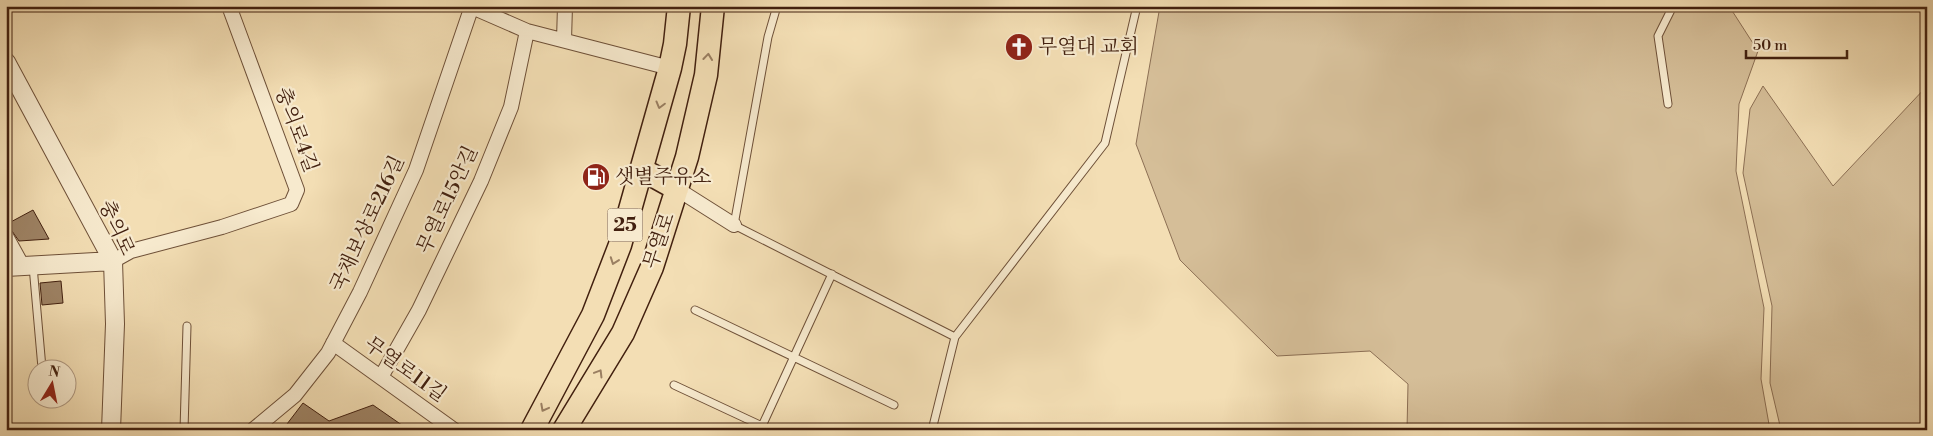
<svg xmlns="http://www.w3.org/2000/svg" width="1933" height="436" font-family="'Libre Bodoni','Noto Serif KR',serif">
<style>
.green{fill:#d5be98;stroke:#8c6f54}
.building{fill:#9e8365;stroke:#42200f}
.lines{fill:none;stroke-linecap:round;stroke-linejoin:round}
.service-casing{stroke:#6e5038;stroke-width:9}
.minor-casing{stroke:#6e5038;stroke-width:16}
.tertiary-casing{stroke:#6e5038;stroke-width:20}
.primary-casing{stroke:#42200f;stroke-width:25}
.service{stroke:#f7eace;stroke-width:7}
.minor{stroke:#f7eace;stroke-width:14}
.tertiary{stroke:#f7eace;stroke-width:18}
.primary{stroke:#f3deb4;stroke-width:22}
.oneway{stroke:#9a7f62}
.labels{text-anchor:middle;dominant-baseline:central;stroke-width:4.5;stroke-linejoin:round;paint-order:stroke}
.shield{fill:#f7eace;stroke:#785d48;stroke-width:1}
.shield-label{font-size:19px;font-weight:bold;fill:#42200f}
.poi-label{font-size:20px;fill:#42200f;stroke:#f7eace;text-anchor:start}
.street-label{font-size:20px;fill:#42200f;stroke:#f7eace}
</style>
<rect width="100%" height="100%" fill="#f3deb4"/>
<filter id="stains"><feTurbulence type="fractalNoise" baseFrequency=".004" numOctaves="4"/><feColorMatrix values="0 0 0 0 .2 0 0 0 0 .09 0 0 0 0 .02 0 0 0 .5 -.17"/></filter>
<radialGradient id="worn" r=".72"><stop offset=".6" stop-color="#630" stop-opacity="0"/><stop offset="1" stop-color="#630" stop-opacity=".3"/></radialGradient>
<path class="green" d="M1160,6H1729L1758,51L1739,104L1736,171L1764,308L1761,379L1770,430H1407L1408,384L1370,351L1277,356L1180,260L1136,144Z
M1763,86L1833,186L1927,86V430H1781L1770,383L1772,306L1743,173L1750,109Z"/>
<path class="building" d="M33,210L49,239L19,241L7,224Z
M61,281L63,303L42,305L40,283Z
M303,403L329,421L373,405L409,430H375L371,427L364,430H296L287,424Z"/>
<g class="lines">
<defs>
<path id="service" d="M777,6L768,37L734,225L955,337
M1668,104L1658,36L1673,6
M33,266L42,368
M695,310L894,405
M674,385L762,426
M184,430L187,326
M768,430L762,426L832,274
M932,430L955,337L1105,143L1137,6"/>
<path id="minor" d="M472,7L527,31L670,68
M564,40L565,6
M677,189L734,225
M6,236L23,267
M113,261L131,251L222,227L291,204L297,190L229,6
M333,343L454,430
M381,377L419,310L481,181L511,107L527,31
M253,430L295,395L328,353L360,292L416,170L472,6"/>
<path id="tertiary" d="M6,62L113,261L115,324L111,430
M6,267L113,261"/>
<path id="primary" d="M641,169L677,189
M532,430L593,315L620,245L670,68L675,44L679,6
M564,430L623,333L652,267L687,157L706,75L713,6"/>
</defs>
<use href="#service" class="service-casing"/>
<use href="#minor" class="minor-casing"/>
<use href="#tertiary" class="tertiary-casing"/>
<use href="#primary" class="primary-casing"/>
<use href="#service" class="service"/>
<use href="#minor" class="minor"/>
<use href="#tertiary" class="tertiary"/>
<use href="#primary" class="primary"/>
</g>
<defs><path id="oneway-chevron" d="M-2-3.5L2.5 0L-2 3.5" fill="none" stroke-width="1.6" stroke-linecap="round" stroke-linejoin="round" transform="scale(1.25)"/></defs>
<g class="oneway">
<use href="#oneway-chevron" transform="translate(708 57) rotate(-84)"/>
<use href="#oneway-chevron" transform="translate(660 105) rotate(105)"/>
<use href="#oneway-chevron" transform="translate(614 261) rotate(110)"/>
<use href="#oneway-chevron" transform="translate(599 373) rotate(-59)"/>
<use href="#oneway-chevron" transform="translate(544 408) rotate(118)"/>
</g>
<defs>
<symbol id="church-disc" viewBox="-11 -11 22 22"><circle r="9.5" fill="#8f2418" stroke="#f7eace"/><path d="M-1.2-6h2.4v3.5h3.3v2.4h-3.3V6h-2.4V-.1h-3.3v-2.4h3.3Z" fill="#fff"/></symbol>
<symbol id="fuel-disc" viewBox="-11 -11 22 22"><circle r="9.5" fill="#8f2418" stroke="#f7eace"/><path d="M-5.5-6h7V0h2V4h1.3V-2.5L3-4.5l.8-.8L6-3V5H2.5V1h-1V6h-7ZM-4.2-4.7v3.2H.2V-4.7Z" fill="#fff"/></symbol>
</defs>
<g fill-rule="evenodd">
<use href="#church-disc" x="1003" y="31" width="32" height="32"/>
<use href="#fuel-disc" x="580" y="161" width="32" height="32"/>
</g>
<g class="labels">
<rect class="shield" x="607.5" y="208.5" width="35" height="33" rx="4"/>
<g class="shield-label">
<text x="625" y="225">25</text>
</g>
<g class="poi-label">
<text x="1038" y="47">무열대 교회</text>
<text x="615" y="177">샛별주유소</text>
</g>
<g class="street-label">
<text transform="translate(296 130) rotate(70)">충의로4길</text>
<text transform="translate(448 200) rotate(-65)">무열로15안길</text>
<text transform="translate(368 224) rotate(-65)">국채보상로216길</text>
<text transform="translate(116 228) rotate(66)">충의로</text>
<text transform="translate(660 241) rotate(-71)">무열로</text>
<text transform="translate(405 370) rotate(36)">무열로11길</text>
</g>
</g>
<rect width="1933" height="436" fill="none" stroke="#f3deb4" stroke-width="25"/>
<rect x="8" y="8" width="1918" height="421" fill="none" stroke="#42200f" stroke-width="2.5"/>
<rect x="12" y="12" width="1908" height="411" fill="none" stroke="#42200f"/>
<g transform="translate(52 384) rotate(10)"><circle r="24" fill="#f7eace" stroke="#af9982"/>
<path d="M0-4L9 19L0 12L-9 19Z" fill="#8f2418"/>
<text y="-8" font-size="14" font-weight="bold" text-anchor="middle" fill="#42200f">N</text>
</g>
<path d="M1746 50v8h101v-8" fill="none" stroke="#42200f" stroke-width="2.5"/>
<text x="1753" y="50" font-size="15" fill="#42200f" stroke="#f7eace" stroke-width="4" paint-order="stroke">50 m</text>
<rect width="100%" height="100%" filter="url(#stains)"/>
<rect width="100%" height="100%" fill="url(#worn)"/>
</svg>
